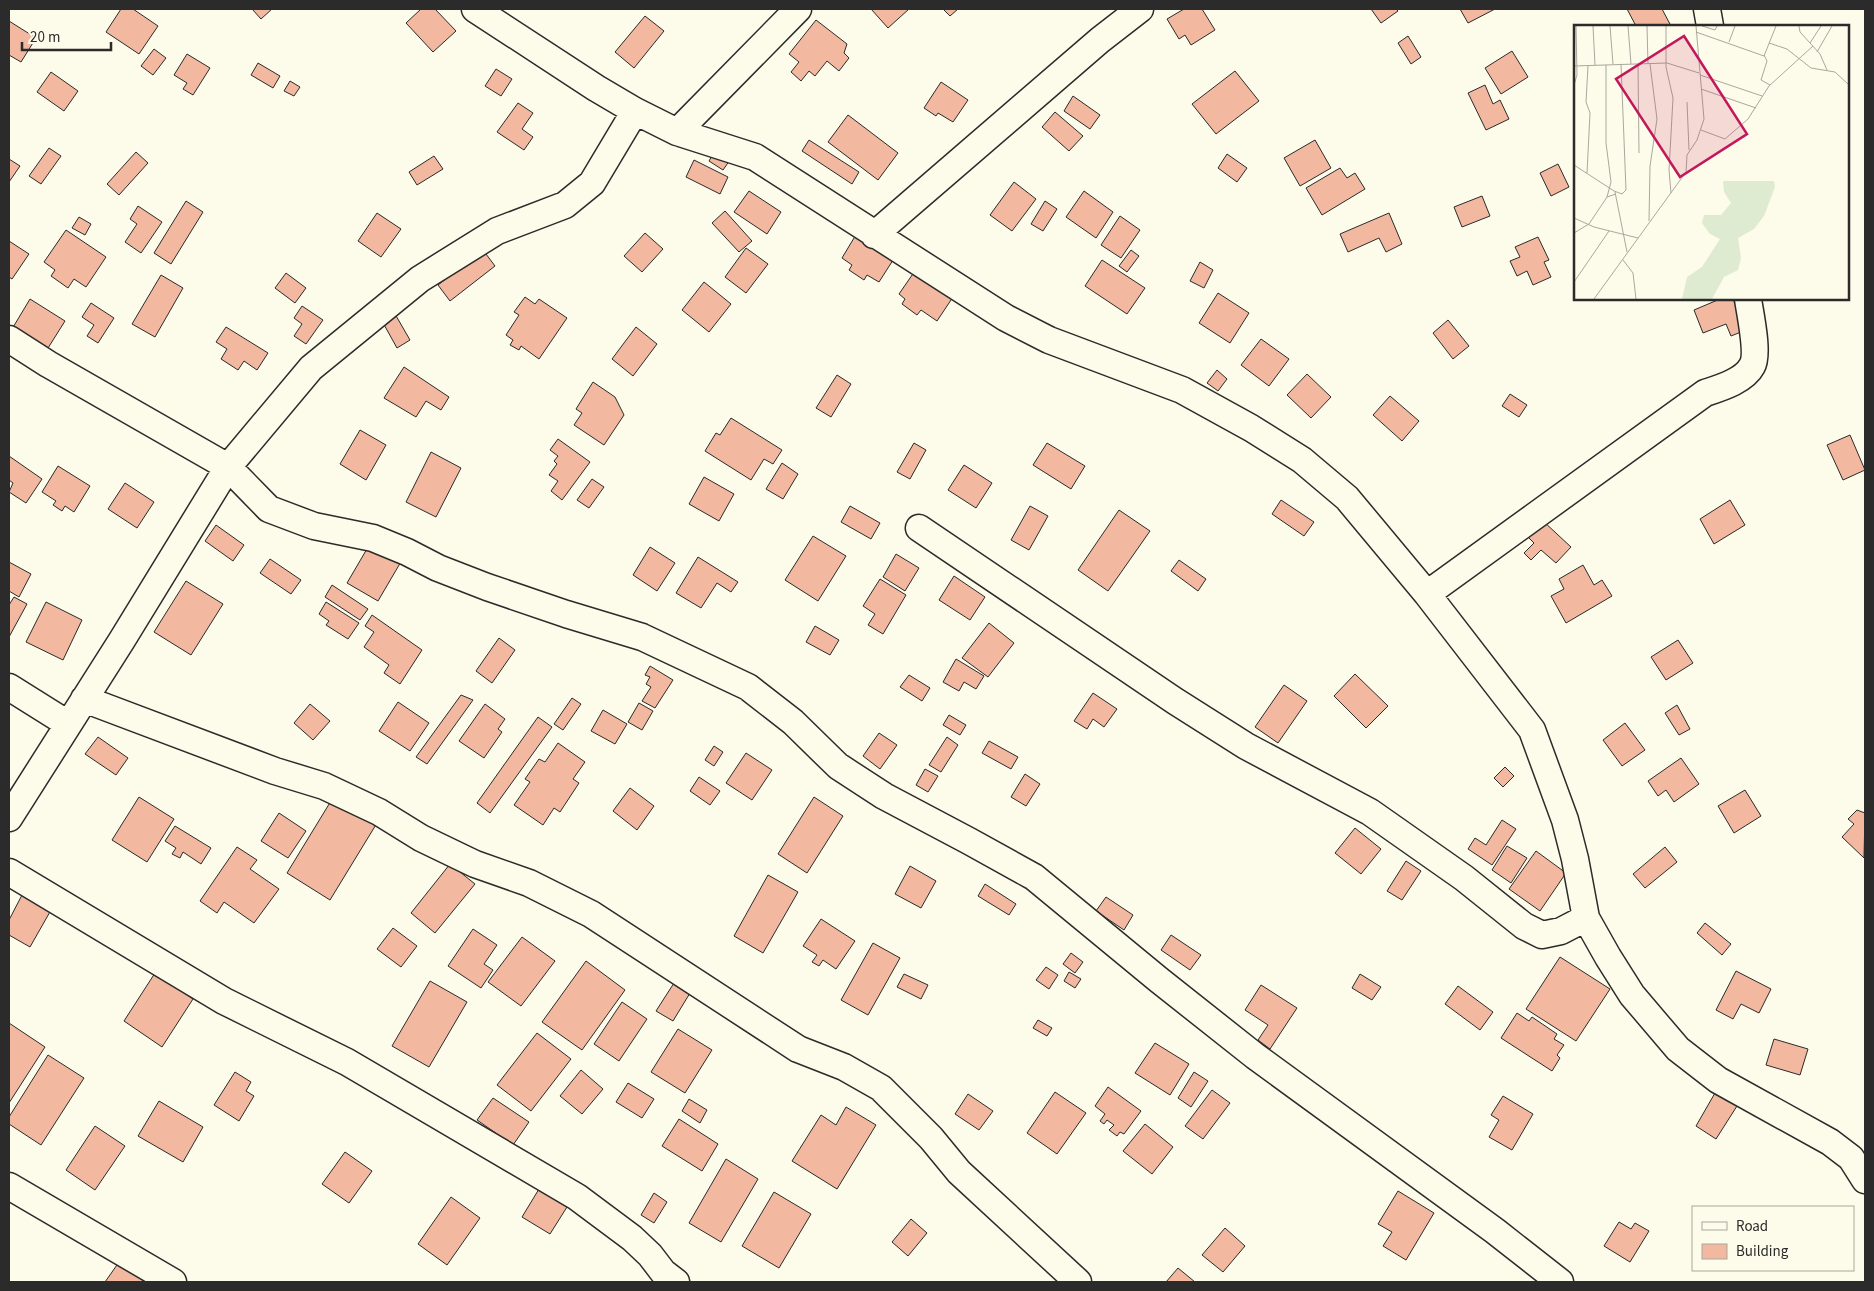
<svg xmlns="http://www.w3.org/2000/svg" width="1874" height="1291" font-family="'Source Sans 3',sans-serif">
<style>
.building{fill:#f2b8a0;stroke:#2b2b2b}
.lines{fill:none;stroke-linecap:round;stroke-linejoin:round}
.street-casing{stroke:#2b2b2b;stroke-width:29}
.street{stroke:#fdfbea;stroke-width:26}
.inset-road{fill:none;stroke:#a9a89e;stroke-width:1}
.view{fill:#c2185b;fill-opacity:0.15;stroke:#c2185b;stroke-width:2.5}
.inset-edge{fill:none;stroke:#2b2b2b;stroke-width:2.5}
</style>
<rect width="100%" height="100%" fill="#fdfbea"/>
<path class="building" d="M121,9H133L158,26L139,54L106,32Z
M252,9H272L261,19Z
M421,9H435L456,31L433,52L406,23Z
M871,9H909L888,28Z
M943,9H958L950,16Z
M1184,9H1202L1215,30L1191,45L1185,35L1179,39L1167,19Z
M1371,9H1396L1398,11L1381,23Z
M1460,9H1495L1468,23Z
M1627,9H1662L1671,26H1636Z
M645,16L664,31L634,68L615,52Z
M816,20L847,44L844,53L849,58L839,71L827,61L815,76L809,71L801,81L791,72L799,62L789,54Z
M9,21L36,38L21,62L9,55Z
M1408,36L1421,57L1411,64L1398,43Z
M154,49L166,58L153,75L141,66Z
M1512,51L1528,77L1501,94L1485,68Z
M187,54L210,68L193,95L183,89L187,83L174,75Z
M258,63L280,76L273,88L251,75Z
M496,69L512,79L501,96L485,86Z
M1235,71L1259,101L1216,134L1192,104Z
M51,72L78,91L64,111L37,92Z
M290,81L300,87L294,96L284,91Z
M941,82L968,100L953,122L938,113L936,116L924,108Z
M1485,85L1493,104L1500,100L1509,119L1486,130L1468,93Z
M1073,96L1100,115L1090,129L1064,111Z
M518,103L533,113L522,129L533,137L524,150L497,132Z
M1055,112L1083,136L1069,151L1042,127Z
M848,115L898,153L878,180L828,142Z
M809,140L859,172L852,184L802,151Z
M1315,140L1331,168L1300,186L1284,158Z
M717,147L732,157L723,170L709,161Z
M49,148L61,156L41,184L29,176Z
M136,152L148,163L119,195L107,184Z
M1227,154L1247,168L1237,182L1218,168Z
M434,156L443,169L417,185L409,172Z
M9,159L20,166L9,182Z
M694,160L728,177L720,194L686,177Z
M1558,164L1569,187L1551,196L1540,173Z
M1340,168L1347,178L1355,173L1365,189L1322,215L1306,188Z
M1014,182L1036,199L1012,231L990,215Z
M749,191L781,212L767,234L734,212Z
M1084,191L1113,212L1096,238L1066,217Z
M1482,196L1490,216L1462,227L1454,207Z
M186,201L203,212L171,264L154,253Z
M1045,201L1057,209L1043,231L1031,224Z
M138,206L162,222L141,253L125,242L137,224L130,219Z
M725,211L752,241L739,252L712,223Z
M377,213L401,229L381,257L358,241Z
M1389,213L1402,244L1386,252L1379,238L1348,252L1340,234Z
M1120,216L1140,230L1121,258L1101,245Z
M79,217L91,224L85,235L72,228Z
M66,230L106,257L86,287L74,279L68,288L51,276L55,270L44,262Z
M645,233L663,249L642,272L624,256Z
M857,233L895,257L879,282L867,275L864,280L849,270L852,265L842,258Z
M1538,237L1549,260L1544,262L1551,277L1533,285L1527,271L1517,276L1510,261L1520,257L1515,247Z
M9,241L29,254L12,279L9,277Z
M746,248L768,264L746,293L725,277Z
M483,250L495,266L450,301L438,285Z
M1131,250L1139,256L1127,272L1119,266Z
M1102,260L1145,288L1127,314L1085,286Z
M1200,262L1213,270L1204,288L1190,281Z
M919,265L957,291L937,321L921,310L917,315L902,304L905,299L899,294Z
M286,273L306,288L295,303L275,288Z
M161,275L183,288L155,337L132,324Z
M704,282L731,304L709,332L682,310Z
M1218,293L1249,313L1230,343L1199,323Z
M525,297L535,304L539,299L567,318L539,359L521,346L519,350L510,345L513,340L506,335L519,315L514,312Z
M30,299L65,321L43,356L9,334Z
M1720,299H1733L1746,330L1731,336L1726,324L1703,333L1694,310Z
M91,303L114,318L98,343L87,336L94,325L82,317Z
M302,306L323,320L306,344L294,336L302,324L294,318Z
M395,314L410,340L397,348L382,321Z
M1448,320L1469,346L1453,359L1433,333Z
M226,327L268,353L257,370L244,361L238,370L221,359L227,349L216,342Z
M636,327L657,344L633,376L612,359Z
M1261,339L1289,359L1269,386L1241,365Z
M404,367L449,397L441,410L426,401L416,417L384,398Z
M1217,370L1227,379L1218,391L1207,383Z
M1307,374L1331,397L1311,418L1287,395Z
M837,375L851,384L831,417L816,408Z
M593,382L615,397L624,415L604,445L574,425L582,413L576,409Z
M1510,394L1527,405L1519,417L1502,406Z
M1390,396L1419,421L1402,441L1373,415Z
M731,418L782,450L773,464L764,459L751,480L705,451L716,433L720,435Z
M360,430L386,445L366,480L340,464Z
M1850,435L1865,470L1843,480L1827,445Z
M558,439L590,462L562,500L551,491L558,481L549,475L557,464L554,461L558,456L550,450Z
M914,443L926,450L910,479L897,472Z
M1047,443L1085,466L1071,489L1033,465Z
M431,452L461,468L436,517L406,502Z
M9,456L42,479L26,503L9,492L13,483L9,480Z
M782,463L798,474L783,499L766,489Z
M964,465L992,483L976,508L948,490Z
M58,466L90,486L74,512L65,506L62,511L53,505L56,501L42,492Z
M704,477L734,494L719,521L689,504Z
M592,479L604,487L589,508L577,500Z
M125,483L154,502L137,528L108,509Z
M1281,500L1314,522L1304,536L1272,514Z
M1730,500L1745,525L1714,544L1700,519Z
M850,506L880,523L871,539L841,522Z
M1030,506L1048,516L1029,550L1011,540Z
M1119,510L1150,531L1108,591L1078,570Z
M1543,521L1571,547L1556,563L1541,550L1531,560L1524,553L1534,543L1528,537Z
M216,525L244,545L233,561L205,541Z
M813,536L846,556L818,601L785,580Z
M371,542L402,560L378,601L347,583Z
M650,547L675,563L657,591L633,575Z
M896,554L919,568L905,591L883,577Z
M698,557L738,582L731,592L717,583L701,608L676,593Z
M270,559L301,580L291,594L260,573Z
M1179,560L1206,579L1198,591L1171,571Z
M9,562L31,574L19,597L9,591Z
M1583,565L1594,585L1602,580L1612,596L1566,623L1551,596L1564,589L1559,579Z
M954,576L985,597L970,620L939,600Z
M880,579L906,595L883,634L868,625L875,614L863,606Z
M186,581L223,604L191,655L154,632Z
M332,585L368,609L360,620L325,597Z
M14,597L27,604L9,637V605Z
M46,602L82,620L63,660L26,642Z
M326,602L359,623L348,639L326,625L329,621L319,614Z
M372,615L422,650L400,684L384,673L389,665L364,647L374,632L365,626Z
M989,623L1014,643L988,677L962,658Z
M815,626L839,640L830,655L806,642Z
M499,638L515,650L492,683L476,671Z
M1678,640L1693,663L1666,680L1651,657Z
M956,659L984,676L976,689L964,682L959,691L943,682Z
M650,666L673,680L655,708L642,701L651,687L646,684L650,677L645,675Z
M1355,674L1388,706L1366,728L1334,696Z
M909,675L930,688L922,701L900,687Z
M1284,685L1307,701L1278,743L1255,727Z
M1093,693L1117,709L1104,727L1093,719L1087,729L1074,721Z
M461,695L473,700L427,764L416,757Z
M572,698L581,704L563,730L554,724Z
M398,702L429,723L410,751L379,731Z
M639,703L653,711L642,730L628,722Z
M310,704L330,721L313,740L294,723Z
M485,704L505,719L498,729L502,732L484,758L459,741Z
M1677,705L1690,729L1679,735L1665,713Z
M603,710L627,724L615,744L591,731Z
M949,715L966,725L960,735L943,725Z
M538,717L552,727L490,813L477,803Z
M1625,723L1645,750L1622,766L1603,740Z
M879,733L897,745L880,769L863,756Z
M98,737L128,758L116,775L85,754Z
M947,737L958,745L941,772L929,765Z
M989,741L1018,757L1011,769L982,753Z
M558,743L585,762L573,779L579,783L560,812L554,808L543,825L514,805L530,782L525,779L539,759L545,762Z
M714,746L723,752L714,766L705,760Z
M746,753L772,770L752,800L726,783Z
M1681,758L1699,784L1674,802L1666,790L1658,796L1648,781Z
M1505,767L1514,776L1503,787L1494,778Z
M925,769L938,776L928,792L916,785Z
M1025,774L1040,784L1026,806L1011,797Z
M699,777L720,791L710,805L690,791Z
M630,788L654,806L637,830L613,811Z
M1745,790L1761,816L1734,833L1718,806Z
M334,796L377,823L330,900L287,873Z
M139,797L174,819L147,862L112,840Z
M814,797L843,816L807,873L778,854Z
M1857,810L1865,813L1864,858L1842,837L1854,824L1848,819Z
M279,813L306,831L288,858L261,841Z
M1502,820L1516,829L1492,865L1468,849L1475,838L1486,845Z
M175,826L211,848L201,864L183,852L180,858L172,854L176,848L165,841Z
M1355,828L1381,849L1361,874L1335,853Z
M1507,846L1527,858L1511,883L1492,870Z
M237,847L257,860L250,869L279,889L254,923L224,902L217,913L200,901Z
M1665,847L1677,862L1645,888L1633,874Z
M1536,851L1566,873L1540,911L1509,889Z
M1406,861L1421,871L1402,900L1387,891Z
M450,864L475,884L435,933L411,913Z
M910,866L936,881L921,908L895,894Z
M768,875L798,892L763,953L734,936Z
M985,884L1016,904L1009,915L978,896Z
M22,895L51,910L30,947L9,935V920Z
M1106,897L1133,915L1124,930L1096,911Z
M821,919L855,941L836,969L823,960L819,966L812,962L817,955L803,946Z
M1705,923L1731,944L1722,955L1697,933Z
M393,928L417,946L401,967L377,949Z
M473,929L497,945L484,964L493,970L481,988L448,966Z
M1171,935L1201,955L1190,970L1161,950Z
M522,937L555,961L521,1006L488,982Z
M873,943L900,958L868,1015L841,1000Z
M1071,953L1083,962L1075,973L1063,964Z
M1560,957L1610,989L1576,1041L1526,1009Z
M586,961L625,990L582,1050L542,1022Z
M1046,967L1058,975L1049,989L1036,980Z
M1736,971L1771,989L1759,1013L1741,1004L1733,1019L1716,1010Z
M1069,972L1081,979L1075,988L1064,981Z
M155,973L193,999L162,1047L124,1021Z
M904,974L928,985L921,999L897,987Z
M1360,974L1381,987L1372,1000L1352,988Z
M430,981L467,1002L429,1067L392,1046Z
M674,983L690,993L673,1021L656,1011Z
M1261,985L1297,1008L1270,1049L1258,1040L1268,1025L1245,1010Z
M1458,986L1493,1012L1480,1030L1445,1004Z
M622,1002L647,1019L619,1061L594,1044Z
M1517,1013L1529,1021L1532,1017L1557,1034L1554,1039L1564,1045L1557,1055L1560,1058L1552,1071L1501,1038Z
M1038,1020L1052,1028L1047,1036L1033,1028Z
M9,1023L45,1047L9,1103Z
M678,1029L712,1050L685,1093L651,1072Z
M537,1033L571,1059L531,1111L497,1085Z
M1774,1039L1808,1049L1800,1075L1766,1065Z
M1155,1043L1189,1064L1170,1095L1135,1073Z
M48,1055L84,1078L41,1145L9,1124V1117Z
M581,1070L603,1089L582,1114L560,1096Z
M235,1072L251,1082L246,1091L254,1096L239,1121L214,1105Z
M1194,1072L1208,1081L1191,1107L1178,1098Z
M628,1083L654,1099L642,1118L616,1102Z
M1108,1087L1141,1111L1124,1134L1120,1132L1117,1136L1109,1130L1114,1125L1107,1120L1104,1124L1100,1121L1105,1114L1095,1106Z
M1212,1090L1230,1103L1203,1139L1185,1126Z
M1055,1092L1086,1113L1057,1154L1027,1133Z
M1715,1093L1737,1106L1716,1139L1696,1126Z
M968,1094L993,1111L979,1130L955,1114Z
M1503,1096L1533,1114L1512,1150L1489,1137L1499,1120L1491,1115Z
M493,1098L529,1122L513,1145L477,1120Z
M689,1099L707,1110L700,1123L682,1111Z
M159,1101L203,1127L183,1162L138,1136Z
M846,1107L876,1125L837,1189L792,1161L821,1115L836,1125Z
M679,1119L718,1144L702,1171L662,1146Z
M1145,1124L1173,1147L1152,1174L1123,1151Z
M95,1126L125,1146L95,1190L66,1170Z
M345,1152L372,1171L349,1203L322,1184Z
M726,1159L758,1179L721,1242L689,1223Z
M539,1189L567,1207L550,1234L522,1217Z
M1398,1191L1434,1213L1406,1260L1383,1246L1392,1232L1378,1224Z
M774,1192L811,1214L779,1268L742,1246Z
M654,1193L667,1202L654,1223L641,1215Z
M451,1197L480,1218L447,1265L418,1244Z
M911,1219L927,1233L908,1256L892,1242Z
M1619,1222L1631,1229L1635,1223L1649,1231L1630,1262L1604,1246Z
M1225,1228L1245,1246L1223,1272L1202,1255Z
M124,1255L164,1282H105Z
M1178,1268L1195,1282H1166Z"/>
<g class="lines">
<defs>
<path id="street" d="M475,9L596,88L635,111L677,132L755,157L1006,318L1049,340L1182,390L1251,428L1302,460L1347,498L1427,594L1532,730L1565,820L1575,859L1586,918L1608,957L1632,995L1678,1049L1718,1080L1830,1142L1851,1158L1865,1180
M1707,9L1710,26
M677,132L798,9
M874,235L1100,40L1140,9
M9,339L48,364L228,467L269,509L314,526L373,538L407,552L438,568L487,587L566,614L642,637L748,687L793,722L838,766L884,796L969,841L1034,877L1159,980L1255,1056L1495,1231L1560,1282
M919,528L1175,701L1246,746L1370,812L1464,878L1524,926L1542,935L1561,931L1586,918
M1427,594L1705,393C1720,388 1744,381 1752,366C1759,354 1750,313 1748,299
M9,687L68,724
M84,699L275,771L324,786L379,812L421,838L475,864L529,883L591,914L798,1049L844,1067L881,1088L931,1138L959,1172L1078,1282
M9,818L122,640L228,467L311,368L420,279L497,231L565,205L592,183L635,111
M9,872L224,1001L347,1062L577,1197L632,1238L650,1255L663,1272L676,1282
M9,1186L173,1282"/>
</defs>
<use href="#street" class="street-casing"/>
<use href="#street" class="street"/>
</g>
<g transform="translate(1574 25)">
<rect width="275" height="275" fill="#fdfbea"/>
<path d="M149,156H200L201,162L190,191L180,204L164,213L167,233L164,245L150,252L138,274H108L113,252L128,242L146,214L136,209L128,198L130,190H147L157,178L150,167Z" fill="#deebd1"/>
<path class="inset-road" d="M19,1L21,40M36,1L39,39M54,1L57,39M73,1L74,39M92,1V42L99,73L95,145L97,168M128,1L141,5L143,1M225,1L226,7L246,29L253,45M122,7L190,31L202,1M155,17L161,1M195,18L213,24L237,43L261,47L275,60M236,18L247,1M243,27L258,1M190,30L193,36L187,55L196,60M64,39L65,128M32,40V118L37,157L33,172M0,41L93,38L125,48M126,50L188,71M0,60L3,50L2,1M127,64L182,83M113,77L115,125M127,105L151,114L174,94L195,61L239,21M0,140L40,166L48,169L52,165L47,39M13,148L16,88L12,77L14,41M41,167L53,227M0,193L20,202L64,213M75,196L76,141L83,94L76,39M0,208L15,199L33,172L42,169M49,235L59,248L62,274M0,257L35,206M20,274L112,147L113,130L123,115L130,94L122,1"/>
<path class="view" d="M110,11L173,109L106,152L42,54Z"/>
<rect width="275" height="275" class="inset-edge"/>
</g>
<rect width="1874" height="1291" fill="none" stroke="#2b2b2b" stroke-width="20"/>
<rect x="1692" y="1206" width="162" height="65" fill="#fdfbea" stroke="#a9a89e"/>
<rect x="1702" y="1222" width="25" height="8" fill="#fdfbea" stroke="#a9a89e"/>
<text x="1736" y="1231" font-size="15" fill="#2b2b2b">Road</text>
<rect x="1702" y="1244" width="25" height="15" fill="#f2b8a0" stroke="#a9a89e"/>
<text x="1736" y="1256" font-size="15" fill="#2b2b2b">Building</text>
<path d="M22 42v8h89v-8" fill="none" stroke="#2b2b2b" stroke-width="2.5"/>
<text x="30" y="42" font-size="15" fill="#2b2b2b" stroke="#fdfbea" stroke-width="4" paint-order="stroke">20 m</text>
</svg>
